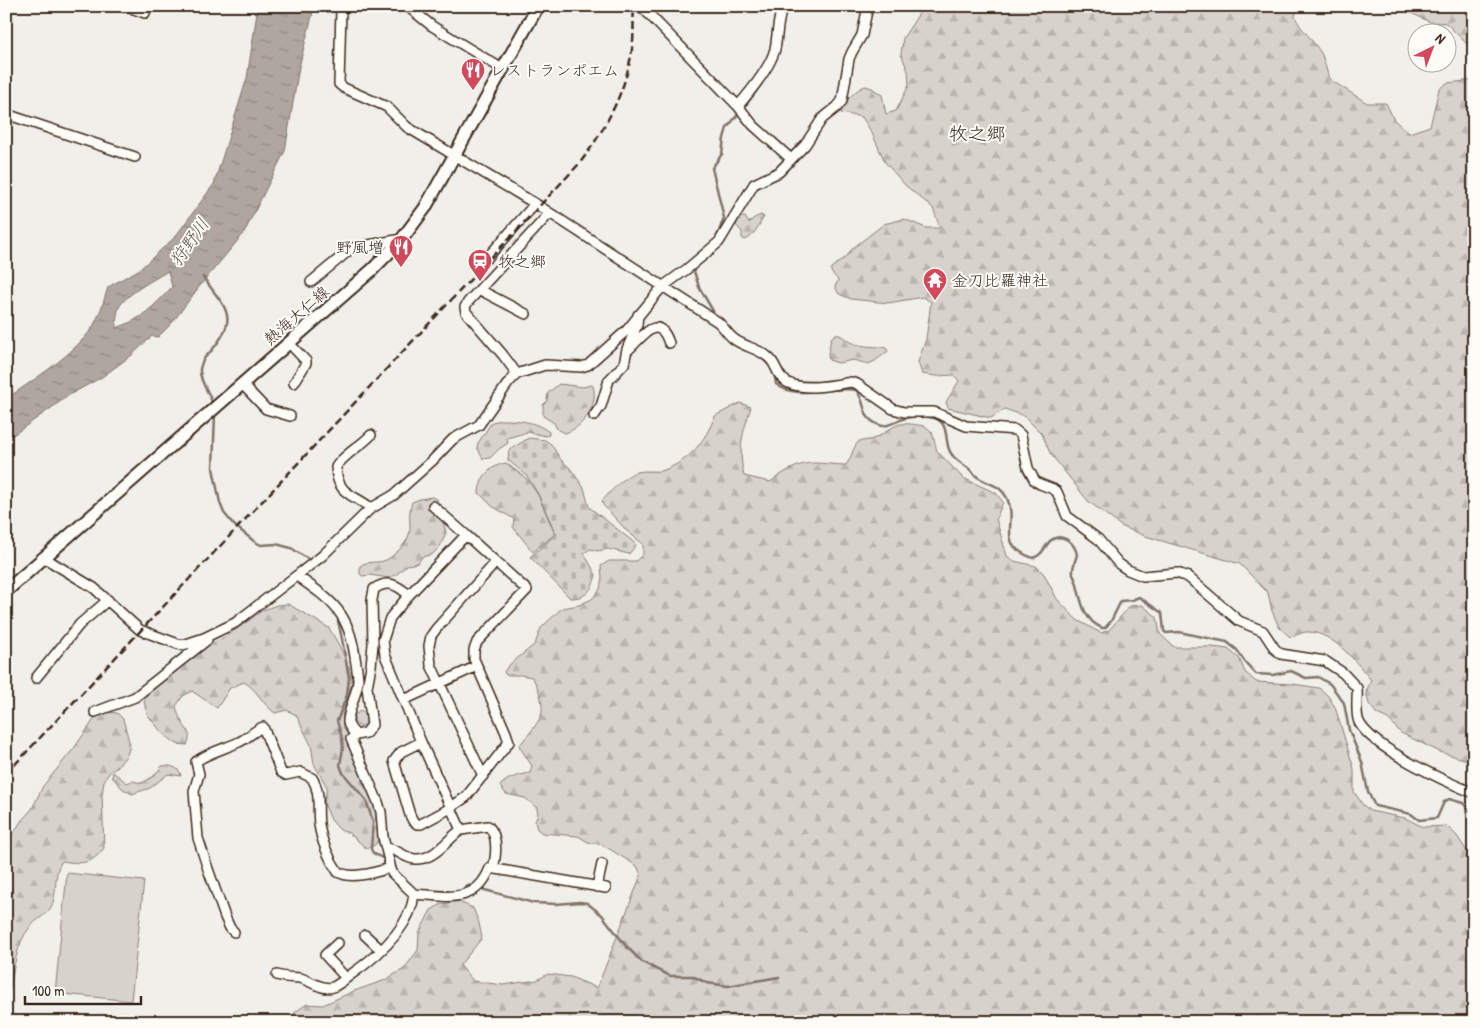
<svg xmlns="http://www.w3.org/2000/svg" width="1480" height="1028" font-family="'Patrick Hand','Klee One',sans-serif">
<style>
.green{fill:#d7d2cc;stroke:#897e75}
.forest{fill:url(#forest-firs);stroke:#897e75}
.cemetery{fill:url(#cemetery-stones);stroke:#897e75}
.water{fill:url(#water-ripples);stroke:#80746b;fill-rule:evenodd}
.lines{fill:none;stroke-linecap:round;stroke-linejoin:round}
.stream{stroke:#80746b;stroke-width:2.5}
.minor-casing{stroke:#3b2a1e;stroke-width:12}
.major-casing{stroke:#3b2a1e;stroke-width:15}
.minor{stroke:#fdfcf7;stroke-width:9}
.major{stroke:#fdfcf7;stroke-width:11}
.rail{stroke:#3b2a1e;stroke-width:2.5;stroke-dasharray:8 4;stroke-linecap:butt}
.labels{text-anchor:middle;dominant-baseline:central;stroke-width:4;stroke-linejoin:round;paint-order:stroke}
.poi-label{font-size:16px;fill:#3b2a1e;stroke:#fdfcf7;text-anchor:start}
.street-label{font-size:16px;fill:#3b2a1e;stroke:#fdfcf7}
.water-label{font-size:18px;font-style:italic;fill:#63554b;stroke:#fdfcf7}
.quarter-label{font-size:19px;fill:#3b2a1e;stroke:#fdfcf7}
</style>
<defs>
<pattern id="forest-firs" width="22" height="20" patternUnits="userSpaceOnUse" patternTransform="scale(1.25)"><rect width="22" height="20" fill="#d7d2cc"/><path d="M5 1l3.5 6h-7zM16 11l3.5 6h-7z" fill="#b9b4af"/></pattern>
<pattern id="cemetery-stones" width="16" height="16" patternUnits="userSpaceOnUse" patternTransform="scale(1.25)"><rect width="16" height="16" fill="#d7d2cc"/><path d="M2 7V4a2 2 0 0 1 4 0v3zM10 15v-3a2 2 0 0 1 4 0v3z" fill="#b9b4af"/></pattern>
<pattern id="water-ripples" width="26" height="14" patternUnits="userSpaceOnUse" patternTransform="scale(1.25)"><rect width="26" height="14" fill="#aea69f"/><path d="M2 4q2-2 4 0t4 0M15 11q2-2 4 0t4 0" fill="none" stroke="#8f8781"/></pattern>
</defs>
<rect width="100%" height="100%" fill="#f1efea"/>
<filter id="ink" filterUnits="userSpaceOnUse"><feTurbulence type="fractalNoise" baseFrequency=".02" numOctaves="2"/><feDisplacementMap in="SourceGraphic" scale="10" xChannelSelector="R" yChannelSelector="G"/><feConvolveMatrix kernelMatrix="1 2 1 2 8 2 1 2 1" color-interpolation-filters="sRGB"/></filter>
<g filter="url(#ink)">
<path class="green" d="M67,873L144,881L131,1001L55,993Z"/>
<path class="forest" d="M920,6H1301L1295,15C1296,25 1317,44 1322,55C1325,63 1327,72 1329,79L1367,103H1386L1394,120L1409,133L1430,126L1439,89L1447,83L1474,80V762L1440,752L1401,733L1388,719L1377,714L1369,704L1366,692L1371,680C1357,663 1334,633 1309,632C1304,631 1295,636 1290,637L1279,627L1272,611L1268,593L1240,564L1145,536L1121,526L1088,501L1050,453L1042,434L1024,416L1005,409L991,418L948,408L946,402L959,381L954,375L936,376L922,374L918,362L926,339L931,302L923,297L888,303L851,299L839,294L835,287L838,280L831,272V268L846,257L853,248L884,224L904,219L926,228H940L933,208L905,185L885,162L872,133L862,117L841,113C844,101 854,91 865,86L872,88L882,95L886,114L896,111L909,85L908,71L901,54L903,38L922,9Z
M1383,6H1474V61L1473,50L1446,23L1430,22L1403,9Z
M761,215L764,217C759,224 754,237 745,240L742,238V232L736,225V220L740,217H745L749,223L754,218Z
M836,334C842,335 845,339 850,342C859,346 872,347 882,347L886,348L888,351L875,361L868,364L853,360L838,363L829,360L828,354L831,338Z
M559,384L583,387L591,385L593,386C599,405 583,428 565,433L557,429L554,423L543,416V405L547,401L548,393Z
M740,403L751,407C742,435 738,447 744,476L770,482C783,473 797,463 814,463C825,463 835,465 846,465C852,457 852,449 859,441C879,441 882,432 897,425C904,422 917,425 925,426L932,432L937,451L963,478L996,493L1003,502L996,519L1007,556L1014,561L1036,566L1044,574L1057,599L1077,620L1101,633L1109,630L1130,606L1142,605L1157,617L1160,634L1174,647H1212L1228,649L1239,658L1245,672L1256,682L1293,684L1319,688L1328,696L1335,707L1354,769V792L1363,805L1370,811L1405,818L1423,827L1447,826L1457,836L1474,862V1022H291L295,1012L307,1004L323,1005L354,991L383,981L404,969L418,950L419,933L431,910L442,904L457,901L473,908L479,923L482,938L460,965L473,981L503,985L537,980L548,974L571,977L597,988L641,875L637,866L603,845L588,842L578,836L542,833L537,829L535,822L538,814L537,808L525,798L506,794L500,786C507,777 520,775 530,773L532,766L519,746C526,737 536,727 541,716C545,705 538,686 532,677L521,675H506L504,672L508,666L535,644L541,628L562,608L579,605L592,599L600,589L602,578L601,566L609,561H636L643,554V544L627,531L603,505L602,501C609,493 625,476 634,473C645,469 656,473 664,470C691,460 705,441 715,416Z
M502,420C518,420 535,421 549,432V435L546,436L528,432L507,438L508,443L499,449L490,458L483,459L477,447L478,443L492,422Z
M506,463L527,479L538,495L555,534L533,552L513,527L514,519L492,506L479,493C480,477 490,466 506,463Z
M432,497L437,499L439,507L437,515L443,522L446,532L441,545L433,554L422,557L418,563L407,565L397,574L389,578L370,575L362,576L360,574V566C367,560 378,564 386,560C391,558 395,553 399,550C418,530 405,524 412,502L420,499Z
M288,604L329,628L340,647L349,667L352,682L342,715L345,725L352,734L360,765L362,782L376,806L378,842L373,846L366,848L349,833L340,830L331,820L324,803L327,787L314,764L311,745L296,715L287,710L275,713C262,704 258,690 244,682L230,688L217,708L192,691L183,696L176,706C177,710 178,715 180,718C185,730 193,731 187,745L177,744L163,734L147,714L144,702L149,690L199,649L227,636L263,610L277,605Z
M361,710L367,716L366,724L360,727L354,722V716Z
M104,712L117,713L123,719L130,745L127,755L117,767L109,773L104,781L102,795L104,848C91,865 82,864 62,861C52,874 59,895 50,909C45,916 35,920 30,927C16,944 14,968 10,989L6,994V878L8,873L6,850L8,841L22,820L32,809L43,786L75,747L95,718Z
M162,766C170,765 180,767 181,776L168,774L150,788L132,794L123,789L112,777L113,772L127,783L132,781L142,783L154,776Z"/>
<path class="cemetery" d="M529,438L545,440L551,444L561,460L570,468L584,488L589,507L631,540L636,545L629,554L608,549L598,551L590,549L584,553L596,575C592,590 587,598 570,598L530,557L556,534L538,494L527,476L508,460L509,450Z"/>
<path class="water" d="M258,6H314V8L299,67L285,151L244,233L199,287L172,323L158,337L152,336L132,355L102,377L71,394L6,440V399C33,380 64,361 86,336C98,323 103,303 108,287L140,269L175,237L214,184L247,78ZM168,271L172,287C155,305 140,321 116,328C117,320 116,311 121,304C130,292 155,279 168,271Z"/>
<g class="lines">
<path class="stream" d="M743,109L756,91
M716,239L724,218L712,168L722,154L724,138L727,128L739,113
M693,268L699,287L713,311L715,317
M203,277C224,307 241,316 212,350C206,356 202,359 200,369C199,381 210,393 213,405
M717,327L730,342L760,356L770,366
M774,372L776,384C796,401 833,385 856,390C868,404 859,419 882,426C888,426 893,423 900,420C910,416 922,415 934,418C952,423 942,445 953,456C957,461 963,464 968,468C972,471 975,476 979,478C990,485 1001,485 1007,498C1019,524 994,544 1033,558C1043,555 1044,547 1050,541C1062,531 1075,543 1077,555C1075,561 1072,568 1073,574C1074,577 1075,579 1076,581C1081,599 1082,619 1102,628H1105L1111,621L1121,601L1132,600L1139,597L1162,613L1164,631L1166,633L1179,632L1227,642L1237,650L1245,662L1256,674L1273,675L1291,671L1306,678L1318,677L1330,684L1344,703L1349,730L1362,762L1368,792L1375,806L1411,814L1419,820L1437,818L1444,802L1449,799L1463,803L1470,811L1474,812
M215,413L213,468L220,503L224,513L234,525L255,542L261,545L276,544L291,548L311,561
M338,621L342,639L349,678L347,695L337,721L342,738L343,748L340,765L343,773L366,800L373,822L371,849L373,853L386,860
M394,867L401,876
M481,889L534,903L556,904L580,902L587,903L602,915L626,946L642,962L670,976H692L707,983L728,986L779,977
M458,892C464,889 469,883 476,886"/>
<defs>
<path id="minor" d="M125,6L145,13
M343,6L341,9L339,84L344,88L387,107L407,127L539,206L718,322C724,327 728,335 734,339C744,347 758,348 768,357C776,363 776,373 783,379C796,393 835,385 851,382L857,384L893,409L904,412H934L966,426L1015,430L1021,435L1028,468L1035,481L1040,484L1053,489L1057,492L1067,516L1098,539L1119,564L1128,570L1143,576L1177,573L1188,577L1239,621L1263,631L1275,649L1281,654L1325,661L1343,673L1357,688C1358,698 1355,713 1359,722C1372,748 1446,782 1474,793
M407,6L432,26L504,70
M641,6L738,106L753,125L791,159
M738,106C750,92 771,66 775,49C778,34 777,20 783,6
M6,114L135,157
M487,258L535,204
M311,282L352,248L402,239
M480,290L526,314
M289,343L306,361V363L294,383
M628,350C642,338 658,311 669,343
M517,374L503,355L466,312L465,307L468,302L549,214
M242,384L266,409L290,416
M594,416L601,406L609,380L624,364L627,349L637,325L638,315
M371,435C361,446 343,455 336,467C337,495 353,494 371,508
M433,506L466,535
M466,535L527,590L477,642L474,650V659L506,733L509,742L466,797L447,810L421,824H417L413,821L410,815L394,761L401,752L421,742L385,655L383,640L390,618L409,595Z
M43,557L94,588L140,630L178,644L183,645L204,638L235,623L322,556L370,509L394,495L432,461L453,439L479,425L509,382L517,374L545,365L581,367L588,365L627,330L662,287L687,269L719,242L754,184L779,172L805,145L822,119L837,107L842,101L849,59L852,52L862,35L868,6
M297,576C332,601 349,612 355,657C356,665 358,673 358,680C358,692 347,713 348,722C348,727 353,731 356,735
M409,595C397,585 388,579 374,589L372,600L373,644L371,666L367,687L372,725L366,733L356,735L351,739L378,802L381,812L383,837L392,873L414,894C446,896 476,905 490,868L606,888
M36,678L80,624L108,600
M404,700L477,666
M95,712L135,697L207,640
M421,742L461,830L488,826C499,836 496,856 493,869
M483,776L431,665L429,646L431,636L436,629L496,562
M386,848C398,849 405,859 416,859C435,860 447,839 461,830
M597,887L602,864
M234,932L230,928L225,917L208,869L198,838L194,791L199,774L196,762C202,755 229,747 239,742C248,738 253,731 263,727L281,772L286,775L300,772L312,778C321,792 317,808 319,824C321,840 329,859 338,872C352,880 376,872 390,868
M365,935L381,950
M338,943L325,955L346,978
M277,975C284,978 292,977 300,978C309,980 323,991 333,987C338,985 344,980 349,976C375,958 411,929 414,894"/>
<path id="major" d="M6,591L372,270L402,239L425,208L538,6"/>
</defs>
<use href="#minor" class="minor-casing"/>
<use href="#major" class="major-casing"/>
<use href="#minor" class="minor"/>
<use href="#major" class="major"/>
<path class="rail" d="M6,774L579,164C606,129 629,86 633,41C634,30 633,18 634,6"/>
</g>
</g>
<defs>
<symbol id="restaurant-pin" viewBox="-11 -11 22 30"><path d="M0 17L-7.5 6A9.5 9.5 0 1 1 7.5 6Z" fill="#d1495b" stroke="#fdfcf7"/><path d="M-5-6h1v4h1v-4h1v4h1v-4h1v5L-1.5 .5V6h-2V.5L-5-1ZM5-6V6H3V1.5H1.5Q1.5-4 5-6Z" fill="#fff"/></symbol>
<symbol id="station-pin" viewBox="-11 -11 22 30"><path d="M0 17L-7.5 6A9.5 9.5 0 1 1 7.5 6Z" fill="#d1495b" stroke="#fdfcf7"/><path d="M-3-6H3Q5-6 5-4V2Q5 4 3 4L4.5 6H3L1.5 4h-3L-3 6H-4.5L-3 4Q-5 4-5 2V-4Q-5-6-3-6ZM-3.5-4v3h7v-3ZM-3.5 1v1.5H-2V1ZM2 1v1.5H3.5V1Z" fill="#fff"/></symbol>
<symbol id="temple-pin" viewBox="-11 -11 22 30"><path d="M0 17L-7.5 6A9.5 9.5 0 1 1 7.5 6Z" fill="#d1495b" stroke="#fdfcf7"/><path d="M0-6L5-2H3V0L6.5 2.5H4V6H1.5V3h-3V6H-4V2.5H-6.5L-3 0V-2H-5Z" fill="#fff"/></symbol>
</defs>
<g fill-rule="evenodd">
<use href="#restaurant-pin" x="459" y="56" width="28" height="38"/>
<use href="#restaurant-pin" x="387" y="233" width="28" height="38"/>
<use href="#station-pin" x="466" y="247" width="28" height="38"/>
<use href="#temple-pin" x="921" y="266" width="28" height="38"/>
</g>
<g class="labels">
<g class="poi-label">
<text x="490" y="70">レストランポエム</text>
<text x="384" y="247" text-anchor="end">野風増</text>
<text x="498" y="261">牧之郷</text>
<text x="952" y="280">金刀比羅神社</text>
</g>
<g class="street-label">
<text transform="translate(296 315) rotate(-41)">熱海大仁線</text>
</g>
<g class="water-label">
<text transform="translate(189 242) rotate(-55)">狩野川</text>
</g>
<g class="quarter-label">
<text x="977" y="133">牧之郷</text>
</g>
</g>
<rect width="1480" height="1028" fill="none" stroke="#fdfcf7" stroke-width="25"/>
<rect x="12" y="12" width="1455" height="1003" fill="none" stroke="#3b2a1e" stroke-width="2" filter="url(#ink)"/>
<g transform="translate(1432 48) rotate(42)"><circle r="24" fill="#fdfcf7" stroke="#afa8a0"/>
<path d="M0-4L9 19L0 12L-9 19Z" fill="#d1495b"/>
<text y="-8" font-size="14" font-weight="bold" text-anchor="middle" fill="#3b2a1e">N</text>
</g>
<path d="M25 996v8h116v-8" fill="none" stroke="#3b2a1e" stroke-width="2.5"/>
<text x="32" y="996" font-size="15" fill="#3b2a1e" stroke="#fdfcf7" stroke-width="4" paint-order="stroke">100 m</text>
</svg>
